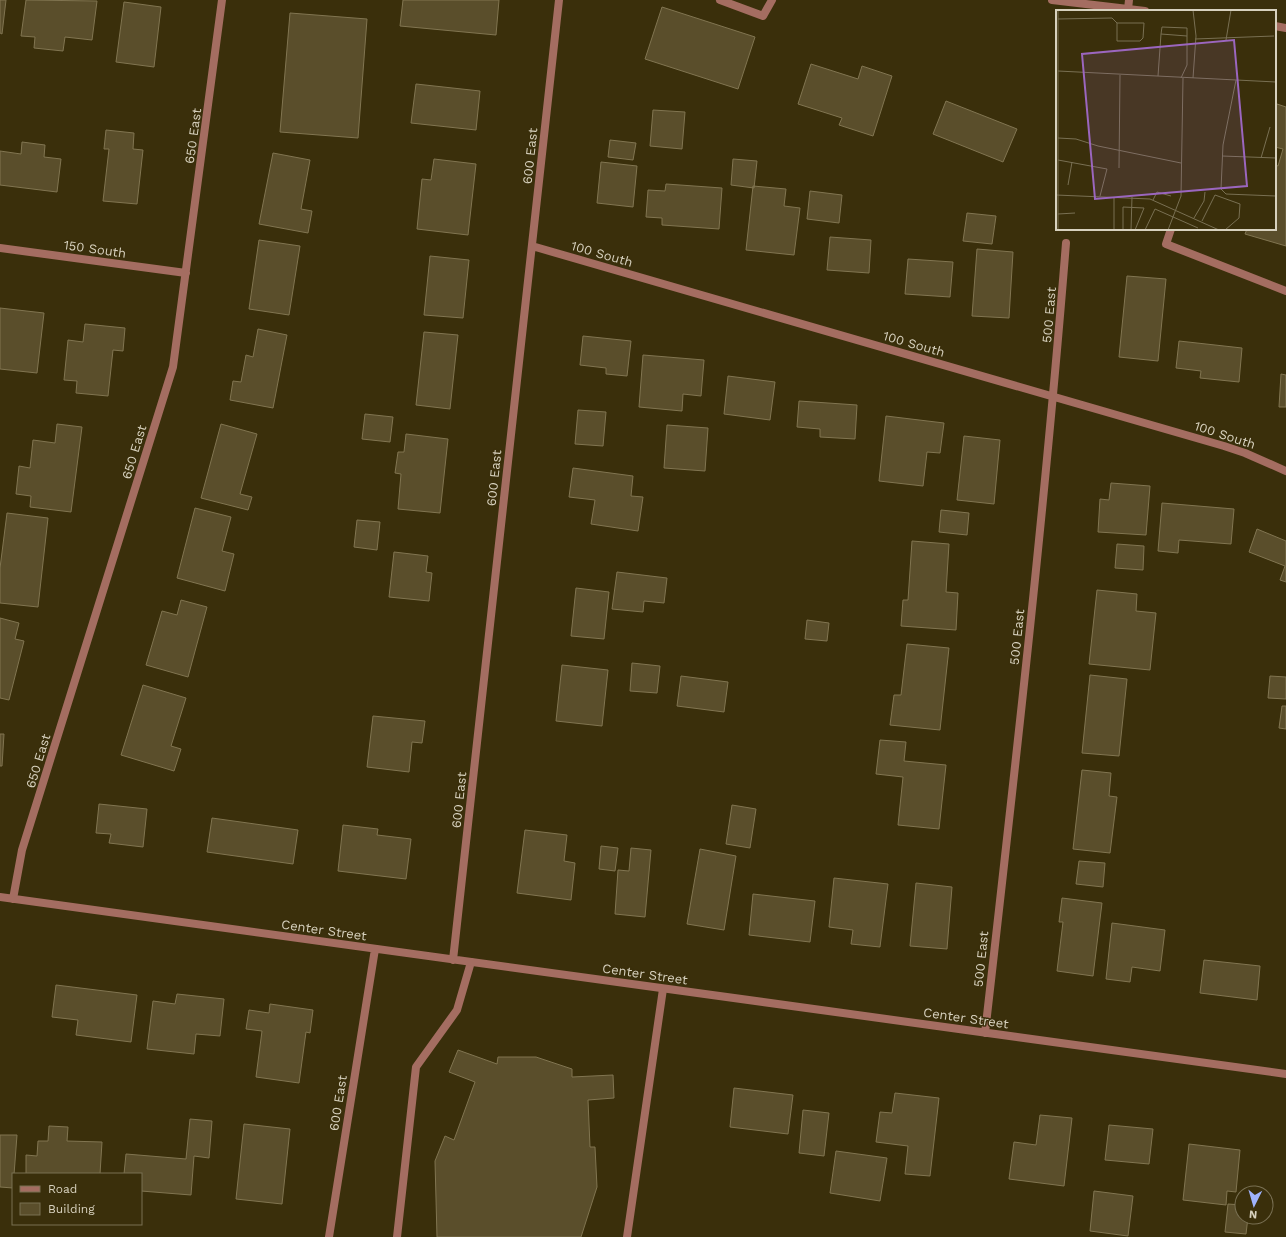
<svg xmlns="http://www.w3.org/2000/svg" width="1286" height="1237" font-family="'Work Sans',sans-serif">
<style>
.building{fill:#5a4e2b;stroke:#817551}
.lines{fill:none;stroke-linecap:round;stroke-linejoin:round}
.service{stroke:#a46d61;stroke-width:8}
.minor{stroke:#a46d61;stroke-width:8}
.labels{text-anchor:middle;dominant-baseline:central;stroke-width:3;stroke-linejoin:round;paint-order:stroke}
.street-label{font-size:13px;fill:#d7d1be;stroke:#3a2f0b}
.inset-road{fill:none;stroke:#797053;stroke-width:1}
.view{fill:#9b66bf;fill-opacity:0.15;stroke:#9b66bf;stroke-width:2}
.inset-edge{fill:none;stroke:#d7d1be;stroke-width:2}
</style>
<rect width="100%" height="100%" fill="#3a2f0b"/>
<path class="building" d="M0,0H6L2,34L0,33Z
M26,0L97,1L92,40L65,37L63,51L34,48L35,37L21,36Z
M403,0H499L496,35L400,26Z
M124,2L161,7L154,67L116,62Z
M662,7L755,37L738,89L645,59Z
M290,13L367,19L358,138L280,132Z
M811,64L858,79L862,66L892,76L873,136L839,125L842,118L798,104Z
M416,84L480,91L476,130L411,123Z
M946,101L1017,129L1003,162L933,134Z
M1277,104L1286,107V246L1245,234L1247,229H1275V165L1278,166L1283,149L1275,147V110Z
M653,110L685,112L682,149L650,146Z
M106,130L134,133L133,149L143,150L137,204L103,201L109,149H104Z
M610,140L636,143L633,160L608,157Z
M22,142L45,145L44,157L61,159L57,192L0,185V151L21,154Z
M273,153L310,160L301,209L312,211L308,233L259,224Z
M434,159L476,164L468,235L417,229L422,179L431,180Z
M733,159L757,161L754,188L731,185Z
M601,162L637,166L633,207L597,203Z
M666,184L722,188L719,229L662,225V218L646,217L648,190L665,191Z
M753,186L786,189L784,206L800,208L794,255L746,250Z
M810,191L842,195L839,223L807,219Z
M967,213L996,216L992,244L963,241Z
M830,237L871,240L869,273L827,270Z
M259,240L300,246L289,315L249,309Z
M977,249L1013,252L1009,318L972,316Z
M430,256L469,260L463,318L424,315Z
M908,259L953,262L950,297L905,294Z
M1127,276L1166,279L1158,361L1119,357Z
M0,308L44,313L37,373L0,369Z
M85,324L125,328L123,351L113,350L108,396L76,393L77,381L64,380L68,340L83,342Z
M258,329L287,335L273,408L230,400L233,381L241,382L246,355L253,357Z
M424,332L458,335L450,409L416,405Z
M583,336L631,341L627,376L606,374V368L580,365Z
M1179,341L1242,348L1239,382L1200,378L1201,371L1176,368Z
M643,355L704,360L701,396L683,394L682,411L639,407Z
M1281,374L1286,375V407H1279Z
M728,376L775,382L770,420L724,414Z
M799,401L857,405L855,439L820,437V429L797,427Z
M578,410L606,412L603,446L575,444Z
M365,414L393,417L390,442L362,439Z
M886,416L944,423L940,453L927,452L923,486L879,481Z
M57,424L82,427L71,512L30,507L31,496L16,494L19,466L30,468L33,440L55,443Z
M221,424L257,434L240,494L252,497L248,510L201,498Z
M667,425L708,428L705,471L664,468Z
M406,434L448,439L440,513L398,509L401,474L395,473L398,452H404Z
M964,436L1000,440L994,504L957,500Z
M573,468L633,476L631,496L643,497L638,531L591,524L595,500L569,497Z
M1111,483L1150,486L1146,535L1098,532L1100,499L1109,500Z
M1162,503L1234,509L1231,544L1179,540L1178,553L1158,551Z
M195,508L231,517L222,551L234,554L225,591L177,578Z
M941,510L969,513L967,535L939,532Z
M7,513L48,518L38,607L0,603V568Z
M357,520L380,522L377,550L354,547Z
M1257,529L1286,541V582L1280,580L1285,566L1249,552Z
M912,541L949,544L946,592L958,593L956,630L901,626L903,600H908Z
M1117,544L1144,546L1143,570L1115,568Z
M394,552L428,556L426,572L432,573L429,601L389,597Z
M617,572L667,578L664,603L644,601L643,612L612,609Z
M576,588L609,592L604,639L571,636Z
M1097,590L1137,594L1136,611L1156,613L1150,670L1089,664Z
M181,600L207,607L188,677L146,665L162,611L177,615Z
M0,618L19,623L15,639L24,641L9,700L0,698Z
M807,620L829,623L827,641L805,639Z
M907,644L949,648L940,730L890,725L894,695H901Z
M632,663L660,666L657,693L630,691Z
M562,665L608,670L602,726L556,721Z
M1090,675L1127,679L1119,756L1082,753Z
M681,676L728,682L724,712L677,706Z
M1270,676L1286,677V699L1268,698Z
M143,685L186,698L171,746L181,749L174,771L121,755Z
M1282,706H1286V729L1279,728Z
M373,716L425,721L422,743L412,742L409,772L367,767Z
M0,734H4L2,766H0Z
M880,740L906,742L904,761L946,765L939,829L898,825L903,777L876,774Z
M1082,770L1111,773L1109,796L1117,797L1110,853L1073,849Z
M99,804L147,809L143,847L109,843L111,834L96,833Z
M732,805L756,809L750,848L726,844Z
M212,818L298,830L293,864L207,852Z
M343,825L378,829L377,835L411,839L406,879L338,871Z
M525,830L567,835L564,861L575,863L571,900L517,893Z
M601,846L618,848L615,871L599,869Z
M631,848L651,850L645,917L615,914L618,870L629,871Z
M700,849L736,856L724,930L687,924Z
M1079,861L1105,863L1103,887L1076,884Z
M834,878L888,884L880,947L851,944L853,930L829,927Z
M916,883L952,887L947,949L910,946Z
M753,894L815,901L810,942L749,935Z
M1062,898L1102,903L1093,976L1057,971L1063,922H1059Z
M1112,923L1165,930L1160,971L1132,967L1130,982L1106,979Z
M1204,960L1260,966L1257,1000L1200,993Z
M56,985L137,995L131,1042L76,1035L78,1020L52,1017Z
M177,994L224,999L220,1036L196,1034L194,1054L147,1049L153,1001L175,1004Z
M270,1004L313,1010L310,1033L306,1032L299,1083L256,1077L262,1031L246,1029L249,1010L269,1013Z
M458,1050L497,1064L498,1057H536L572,1069V1077L613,1075L614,1098L588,1100L590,1147H595L597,1187L581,1237H437L435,1161L445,1136L454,1140L475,1082L449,1072Z
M734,1088L793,1095L788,1134L730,1127Z
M895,1093L939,1098L930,1176L905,1174L908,1146L876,1142L880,1112L892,1113Z
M803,1110L829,1113L824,1156L799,1153Z
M1040,1115L1072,1118L1064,1186L1009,1179L1014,1142L1036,1145Z
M190,1119L212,1121L209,1158L194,1156L191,1195L141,1191V1174H124L126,1154L186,1159Z
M244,1124L290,1129L282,1204L236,1199Z
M1109,1125L1153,1129L1149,1164L1105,1160Z
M49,1126L68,1127L67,1141L102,1142L100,1174H26V1155L37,1156L38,1141H48Z
M0,1135H17L13,1188L0,1187Z
M1189,1144L1240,1150L1236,1192L1227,1191L1226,1205L1183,1200Z
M836,1151L887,1158L880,1201L830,1193Z
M1094,1191L1133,1196L1128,1236L1090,1231Z
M1228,1204L1242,1205V1217H1248L1246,1234L1225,1232Z"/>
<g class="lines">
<path class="service" d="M720,0L763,16L772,0
M1128,9L1129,0
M1171,229L1166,244L1286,291
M397,1237L416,1067L457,1010L471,962
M627,1237L663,989"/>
<path class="minor" d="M1052,0L1145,11
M1275,26L1286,28
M532,246L1224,446L1245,453L1286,471
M0,248L186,273
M0,897L1286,1074
M13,899L22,850L173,367L222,0
M453,960L559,0
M985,1033C1015,770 1045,507 1066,243
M329,1237L375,949"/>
</g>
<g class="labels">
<g class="street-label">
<text transform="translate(193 136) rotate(-82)">650 East</text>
<text transform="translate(530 156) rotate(-84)">600 East</text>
<text transform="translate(95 249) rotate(8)">150 South</text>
<text transform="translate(602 254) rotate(16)">100 South</text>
<text transform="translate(1049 315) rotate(-85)">500 East</text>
<text transform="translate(914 344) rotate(16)">100 South</text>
<text transform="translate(1225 435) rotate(18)">100 South</text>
<text transform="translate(134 452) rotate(-73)">650 East</text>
<text transform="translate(494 478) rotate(-84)">600 East</text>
<text transform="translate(1017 637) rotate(-84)">500 East</text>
<text transform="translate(38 761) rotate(-73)">650 East</text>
<text transform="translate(459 800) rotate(-84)">600 East</text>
<text transform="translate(324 930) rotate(8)">Center Street</text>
<text transform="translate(981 959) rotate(-84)">500 East</text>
<text transform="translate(645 974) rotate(8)">Center Street</text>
<text transform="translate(966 1018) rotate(8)">Center Street</text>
<text transform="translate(338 1103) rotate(-81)">600 East</text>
</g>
</g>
<g transform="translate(1056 10)">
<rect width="220" height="220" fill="#3a2f0b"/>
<path class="inset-road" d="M2,0V220M56,8L61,13H88L87,28L84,31H61V13M2,9L56,8M105,24L106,17L131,18V26M139,29L218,26M170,30L175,0M2,61L220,72M102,66L105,24L131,26V55L125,68M137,68L140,26L137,0M180,70L167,135L165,179L170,184L220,186M2,128L20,129L42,136L125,153M166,146L220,148M205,148L214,117M2,150L51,159L44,186M63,158L64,65M12,175L16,152M0,185L94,189L163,220M58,187V220M97,190L101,182L115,186M2,204L19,203M138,208L148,191L149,182M146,211L159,185L184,194L183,208L169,220M67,220V197L88,198L79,220M75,220L76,187M89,220L99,199L142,218M112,220L125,186L127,68"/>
<path class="view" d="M178,30L191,176L39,189L26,44Z"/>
<rect width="220" height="220" class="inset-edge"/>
</g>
<rect x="12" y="1173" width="130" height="52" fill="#3a2f0b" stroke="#797053"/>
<rect x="20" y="1186" width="20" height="6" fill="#a46d61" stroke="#797053"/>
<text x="48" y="1193" font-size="12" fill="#d7d1be">Road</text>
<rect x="20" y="1203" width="20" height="12" fill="#5a4e2b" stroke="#797053"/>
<text x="48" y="1213" font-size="12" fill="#d7d1be">Building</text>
<g transform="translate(1254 1205) rotate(185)"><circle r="19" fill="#3a2f0b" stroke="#797053"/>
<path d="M0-3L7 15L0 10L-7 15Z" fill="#9fb3fd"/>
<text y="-6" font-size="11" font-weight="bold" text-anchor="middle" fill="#d7d1be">N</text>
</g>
</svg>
